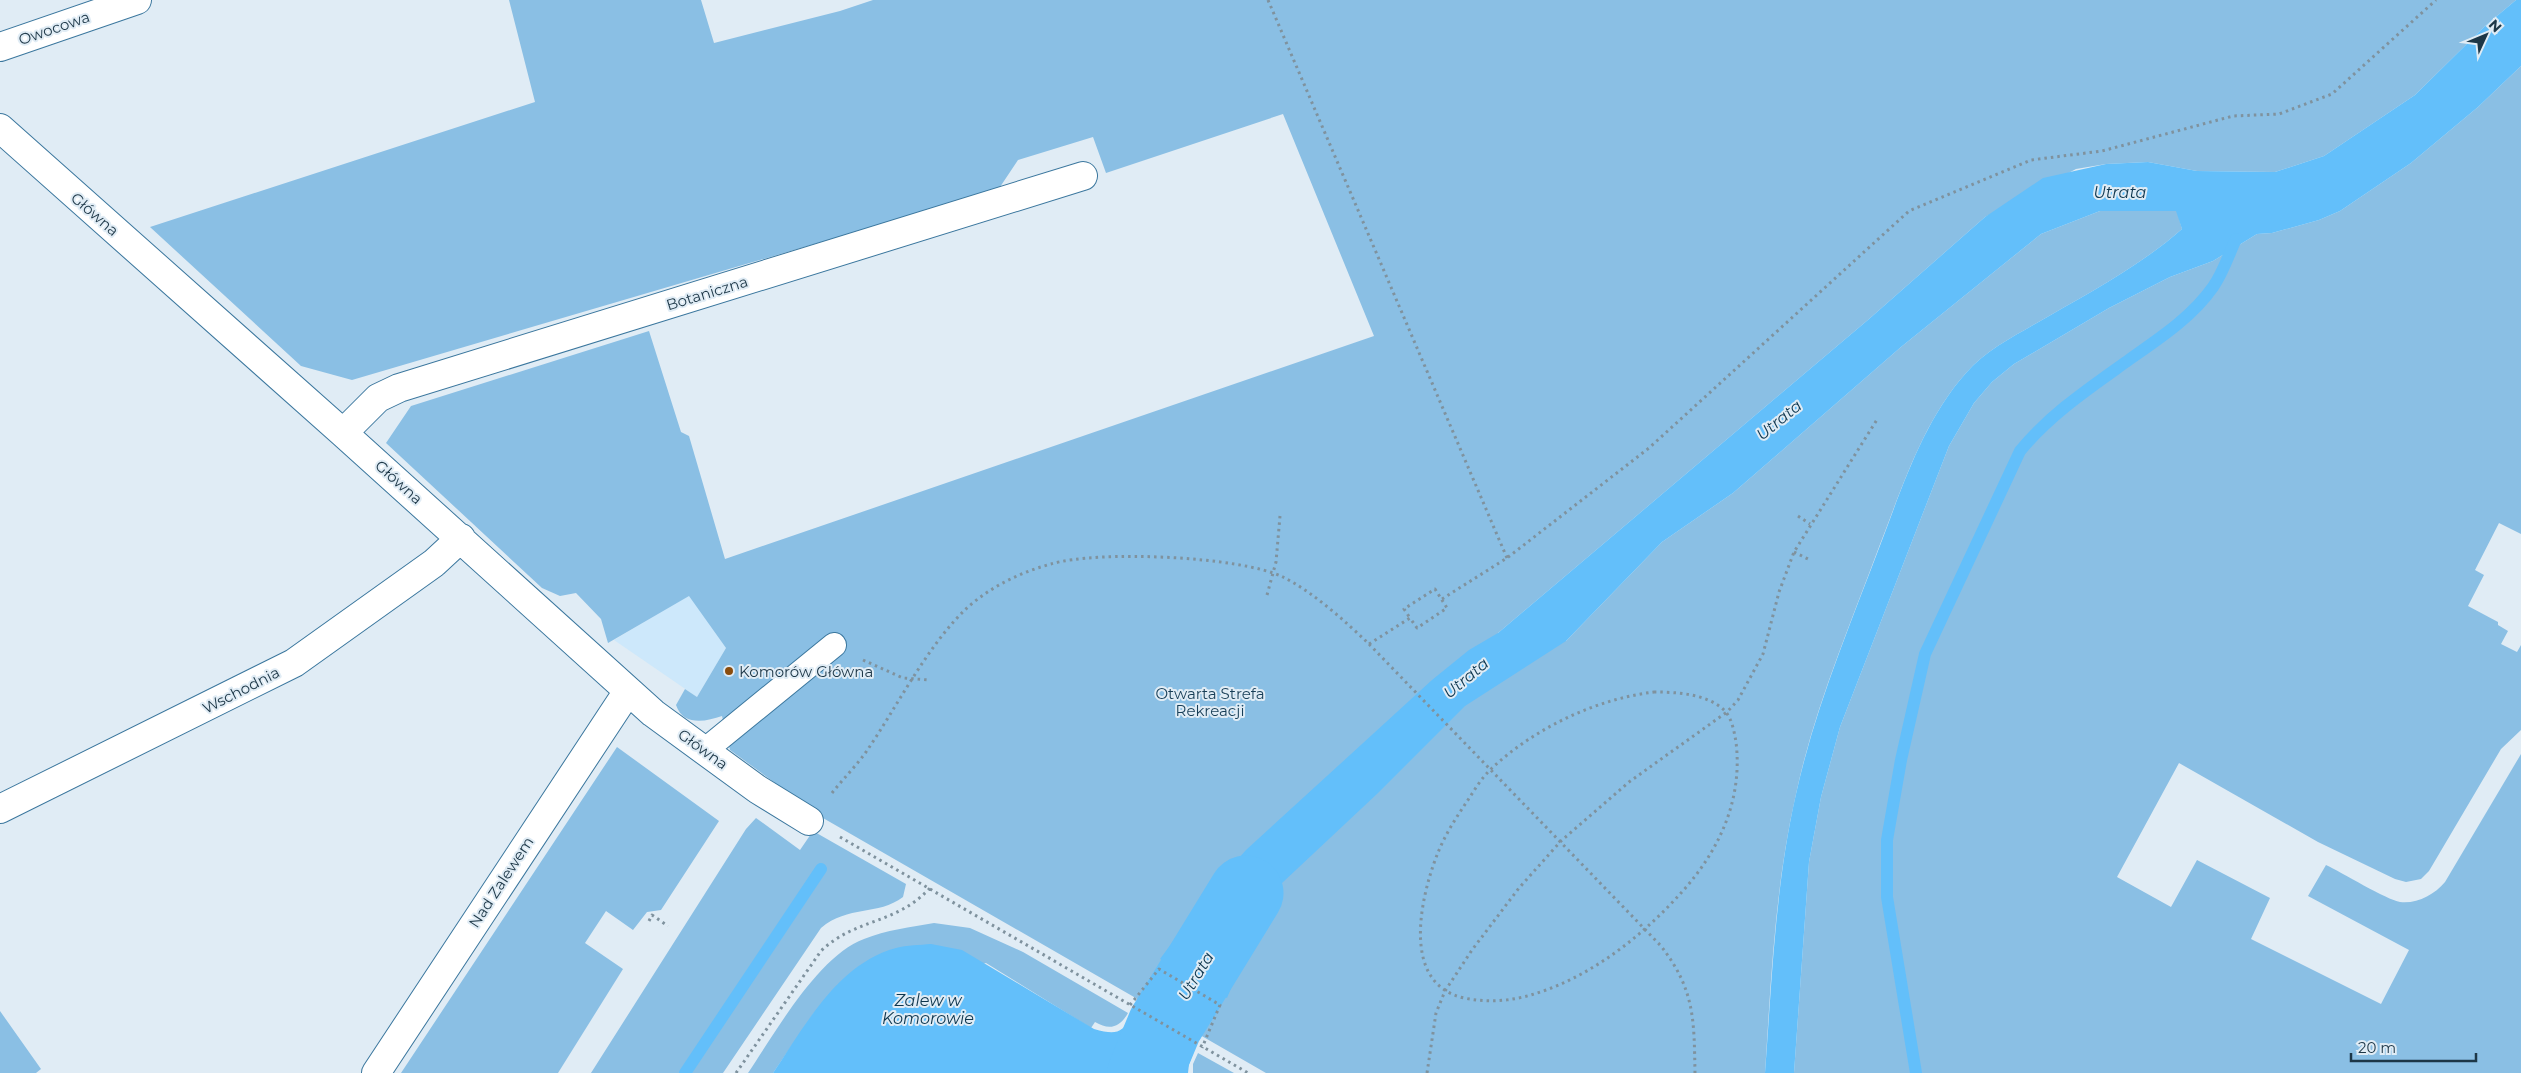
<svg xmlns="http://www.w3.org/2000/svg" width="2521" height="1073" font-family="Montserrat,sans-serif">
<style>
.built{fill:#cde8fb}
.green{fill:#8abfe4}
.water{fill:#63bffa}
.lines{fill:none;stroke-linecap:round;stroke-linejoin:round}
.stream{stroke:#63bffa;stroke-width:12}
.river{stroke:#63bffa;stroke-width:75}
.service-casing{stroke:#3b779e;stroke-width:26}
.minor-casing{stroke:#3b779e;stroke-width:30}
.path{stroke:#7f929e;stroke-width:3;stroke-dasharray:2.5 4;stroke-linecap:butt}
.service{stroke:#fff;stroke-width:24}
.minor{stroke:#fff;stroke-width:28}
.poi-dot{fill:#8a4d0e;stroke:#e0ecf5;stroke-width:2}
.labels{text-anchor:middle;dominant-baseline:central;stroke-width:4;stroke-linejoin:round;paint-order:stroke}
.street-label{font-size:15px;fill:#1d3747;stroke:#e0ecf5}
.poi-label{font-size:15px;fill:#1d3747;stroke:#e0ecf5;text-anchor:start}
.park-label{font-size:15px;fill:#173e57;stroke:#e0ecf5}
.water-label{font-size:16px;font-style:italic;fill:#0e364e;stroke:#e0ecf5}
</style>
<rect width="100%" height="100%" fill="#e0ecf5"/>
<path class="built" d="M689,595L726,648L697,697L614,640Z"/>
<path class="green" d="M509,0H701L714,43L840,11L873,0H2516L2485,26L2415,95L2324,156L2275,172L2197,171L2148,162L2106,164L2076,169L1985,217L1869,319L1498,633L1566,641L1662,542L1733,493L1901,347L2041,234L2100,211H2177L2182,229C2139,267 2085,295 2035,324C2011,338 1985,351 1966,373C1923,421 1902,488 1879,547C1849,628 1814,709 1796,794C1775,885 1771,980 1765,1073H1266L823,818L730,750L722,716C705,722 683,726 676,705L685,689L697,697L726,648L689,596L608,643L601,619L576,593L560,596L542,588L386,443L411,406L649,331L681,432L689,436L725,559L1374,336L1283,114L1106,173L1093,137L1018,160L998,190L352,380L301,366L150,227L535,102Z
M2521,66V534L2499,523L2475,570L2484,575L2468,606L2498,622V625L2508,631L2501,644L2517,652L2521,645V730L2501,749L2429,871L2421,879L2406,882L2395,879L2318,842L2179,763L2117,877L2171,907L2197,860L2270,898L2251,939L2381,1004L2409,950L2308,896L2326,865C2341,872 2387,900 2400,902C2417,904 2434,895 2445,882L2521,754V1073H1794L1809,862L1821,797L1840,727L1949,446L1974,403L1992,382L2014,364L2109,308L2170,277L2213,261L2257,234L2272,233L2319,220L2340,211L2411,163L2478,107Z
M617,747L719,821L661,910L647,912L633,930L606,911L585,943L623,969L558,1073H401Z
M756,818L800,850L813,831L906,884L903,897C878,916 848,905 821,928L723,1073H591L746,829Z
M934,923L970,928L1023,952L1128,1013C1120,1027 1110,1031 1095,1022L1091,1028L986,963L814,1013L773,1073H748C775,1033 818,956 864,939C886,930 911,927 934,923Z
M0,1011L41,1069L36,1073H0Z
M1198,1053L1234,1073H1193V1064Z"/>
<path class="water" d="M2516,0H2521V66L2478,107L2411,163L2340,211L2319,220L2272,233L2257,234L2213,261L2170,277L2109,308L2014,364L1992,382L1974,403L1949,446L1840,727L1821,797L1809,862L1794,1073H1765C1772,980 1775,886 1796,794C1815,708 1850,625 1881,543C1903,485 1924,420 1966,373C1985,351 2011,338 2035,324C2085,295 2139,267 2182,229L2176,211H2100L2041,234L1901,347L1733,493L1662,542L1566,641L1465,706L1378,793L1281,884L1267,905L1253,935L1227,998L1219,993L1217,997L1167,967L1169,963L1160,959L1215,885L1246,850L1432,680L1469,650L1498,633L1869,319L1985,217L2043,178L2106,164L2148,162L2197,171L2275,172L2324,156L2415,95L2485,26Z
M931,944L962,950L1094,1029C1116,1035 1120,1034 1134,1016L1194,1051L1189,1064L1188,1073H773C805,1026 837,964 896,948C907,945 920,945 931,944Z
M1161,976L1213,1007L1200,1039L1140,1004Z"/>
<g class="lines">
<path class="stream" d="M685,1073L821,869
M1916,1073L1887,897V840L1901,760L1925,654L2020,451C2050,414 2091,387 2130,359C2160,338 2192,317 2213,287C2223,273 2229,254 2236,239"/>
<path class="river" d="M1145,1073L1165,1025L1246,893"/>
<defs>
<path id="service" d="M704,751L834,645"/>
<path id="minor" d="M0,47L137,0
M0,128L343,433L653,713L757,789L809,821
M343,433L378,398L399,388L1083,176
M0,809L294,663L434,563L461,538
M376,1073L628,691"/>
</defs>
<use href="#service" class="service-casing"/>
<use href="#minor" class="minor-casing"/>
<path class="path" d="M1268,0L1507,558
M1798,516L1810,524
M1794,552L1808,559
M1267,595L1276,562L1280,516
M1442,599L1507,558L1649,448L1909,211L2031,160L2102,151L2233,116L2279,114L2332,94L2436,0
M1369,644L1410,618L1417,628L1447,608L1435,589L1404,609L1410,618
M863,660L903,678L929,680
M1654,692C1677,692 1707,694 1724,710C1732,718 1734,731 1736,742C1743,800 1719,851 1681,893C1644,934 1598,971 1546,990C1519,1000 1493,1004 1464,998C1401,984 1420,899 1437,855C1444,837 1455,819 1466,803C1474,791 1481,778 1492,768C1535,728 1596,699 1654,692Z
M832,793C843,779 856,766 866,752C897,707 928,644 968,607C992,586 1021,572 1051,564C1097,550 1240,556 1283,577C1313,592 1345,621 1369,644L1661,946C1695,990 1694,1020 1695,1073
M840,837L1248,1073
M649,921L652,915L668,926
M1130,1005L1159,969L1220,1005L1202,1048
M736,1073L821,951C855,918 896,925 930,888
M1427,1073L1436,1013L1445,991L1472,950L1519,888L1561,841L1629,782L1727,712L1738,700L1763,654L1779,592L1794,552L1878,418"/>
<use href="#service" class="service"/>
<use href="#minor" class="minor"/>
</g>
<circle class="poi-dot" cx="729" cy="671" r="5"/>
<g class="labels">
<g class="street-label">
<text transform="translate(54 28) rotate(-19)">Owocowa</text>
<text transform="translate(95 214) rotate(41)">Główna</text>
<text transform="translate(707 293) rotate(-17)">Botaniczna</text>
<text transform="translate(399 482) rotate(42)">Główna</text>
<text transform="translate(241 690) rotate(-27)">Wschodnia</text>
<text transform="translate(703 749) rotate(36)">Główna</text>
<text transform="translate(501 882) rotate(-57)">Nad Zalewem</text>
</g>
<g class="poi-label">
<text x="739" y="671">Komorów Główna</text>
</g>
<g class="park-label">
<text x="1210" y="693">Otwarta Strefa<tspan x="1210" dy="17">Rekreacji</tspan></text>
</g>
<g class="water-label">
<text x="2120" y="192">Utrata</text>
<text transform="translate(1779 420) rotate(-39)">Utrata</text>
<text transform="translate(1466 678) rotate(-40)">Utrata</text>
<text transform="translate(1196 976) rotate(-59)">Utrata</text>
<text x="928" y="1000">Zalew w<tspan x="928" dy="18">Komorowie</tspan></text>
</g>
</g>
<g transform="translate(2486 35) rotate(46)" stroke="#e0ecf5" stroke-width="4" paint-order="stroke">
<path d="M0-4L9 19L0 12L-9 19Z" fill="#1d3747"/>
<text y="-8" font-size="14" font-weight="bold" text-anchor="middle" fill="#1d3747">N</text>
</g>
<path d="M2351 1053v8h125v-8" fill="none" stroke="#1d3747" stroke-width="2.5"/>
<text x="2358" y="1053" font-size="15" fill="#1d3747" stroke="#e0ecf5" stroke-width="4" paint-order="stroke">20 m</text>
</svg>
